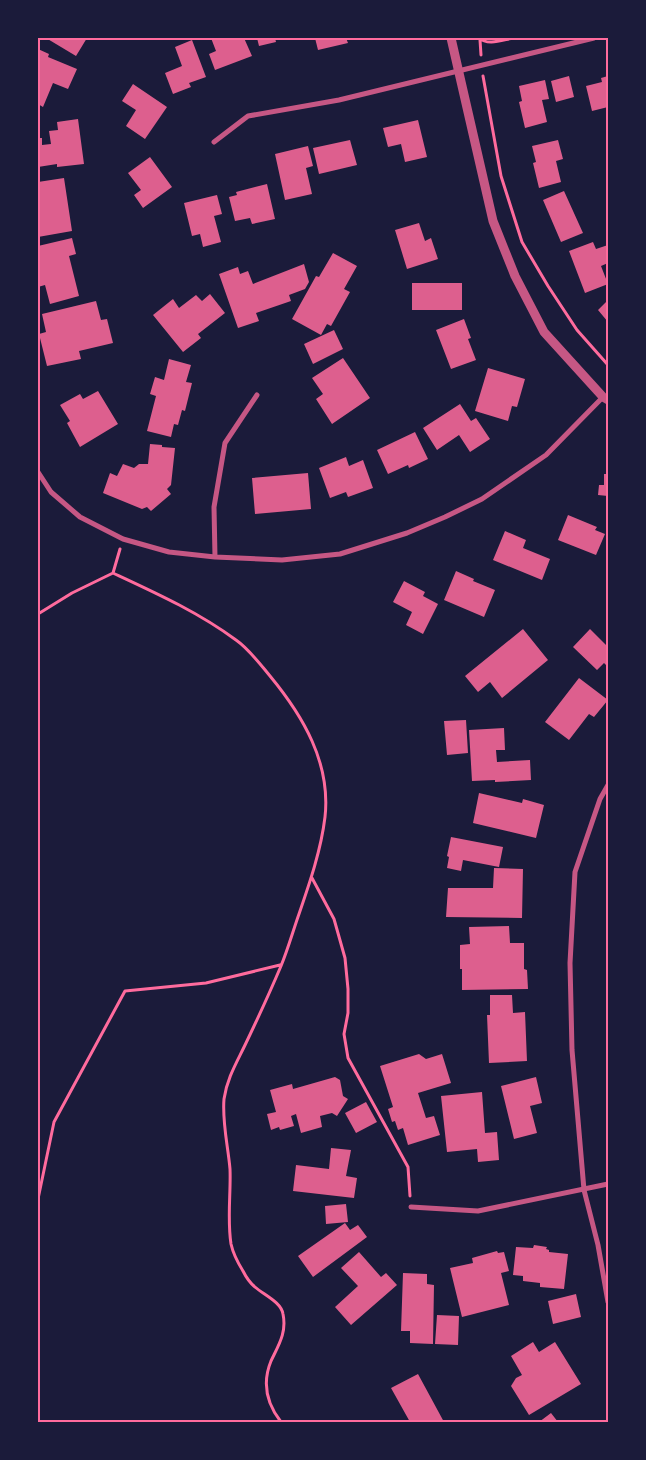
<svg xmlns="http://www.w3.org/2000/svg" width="646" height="1460" font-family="'Nunito Sans',sans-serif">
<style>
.building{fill:#dd5f8e}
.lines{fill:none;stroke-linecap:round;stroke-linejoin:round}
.path{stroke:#ff6b9d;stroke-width:3}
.minor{stroke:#c65784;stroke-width:5}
.tertiary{stroke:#c65784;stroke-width:9}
.neatline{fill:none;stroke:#ff6b9d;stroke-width:2}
</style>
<rect width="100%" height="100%" fill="#1b1b3a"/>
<path class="building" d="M46,38H87L76,56Z
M211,38H244L252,56L215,70L209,54L216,51Z
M257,38H275L276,42L259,46Z
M315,38H346L348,43L318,50Z
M192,40L206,77L189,83L191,87L173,94L165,73L182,66L175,47Z
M38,49L49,54L48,57L77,69L68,89L53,83L43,107L38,104Z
M569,76L574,97L556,102L551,81Z
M608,76V107L592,111L586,86L602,82L601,78Z
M545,80L549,99L542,100L547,122L525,128L519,102L522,101L519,86Z
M133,84L167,107L145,139L126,126L136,110L122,101Z
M78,119L84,164L57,167V164L38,167V138H42V145L51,144L49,131L58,130L57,122Z
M418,120L427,157L405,162L401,144L388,147L383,128Z
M350,140L357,165L319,174L313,148Z
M558,140L563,159L556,161L561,182L539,188L533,163L536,162L532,146Z
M308,146L313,166L306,168L312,194L285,200L275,154Z
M150,157L172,187L143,208L134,195L141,190L128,173Z
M64,178L72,231L38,237V182Z
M267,184L275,219L252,224L250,218L235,221L229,197L237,195L236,192Z
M564,191L583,233L561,242L543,200Z
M217,195L222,214L214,216L221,242L203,247L200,234L192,236L184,203Z
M419,223L425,241L431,238L438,259L407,269L395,230Z
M72,238L76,254L69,256L79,296L50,304L45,285L38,287V246Z
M593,242L596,249L608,245V263L601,266L608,284L585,293L569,251Z
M333,253L357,266L344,289L350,292L331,326L327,324L321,335L292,319L316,276L319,277Z
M304,264L309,282L305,289L289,295L291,301L256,313L259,321L238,328L219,274L238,267L240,274L248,271L253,284Z
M412,283H462V310H412Z
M210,294L225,313L198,334L201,338L183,352L153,315L173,299L179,308L196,295L202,301Z
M608,300V322L598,310Z
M96,301L101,320L107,319L113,343L79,351L81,359L47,366L39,334L46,332L42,314Z
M464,319L471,338L468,339L476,360L451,369L436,330Z
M334,330L343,349L313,364L304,344Z
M343,358L370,398L332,424L316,399L323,394L312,378Z
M169,359L191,365L186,382L192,383L185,411L182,410L178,425L174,424L171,437L147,431L156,396L150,394L155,377L164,380Z
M488,368L525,379L517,407L512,406L508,421L475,411Z
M98,391L118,424L80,447L67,423L70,421L60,405L80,394L83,399Z
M460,404L471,421L476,418L490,439L470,452L459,435L437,450L423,428Z
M415,432L428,459L409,468L408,465L388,474L377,450Z
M150,444L162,445V447L175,448L171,485L167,489L171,494L151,511L147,507L142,509L103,493L110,473L117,476L123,464L134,468L139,464H148Z
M346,457L349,466L363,460L373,488L348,497L346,492L330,498L319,468Z
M308,473L311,509L255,514L252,478Z
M604,474H608V496L598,495L599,485H604Z
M568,515L597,527L595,530L605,534L596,555L558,540Z
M505,531L526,540L523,548L550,559L542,580L493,560Z
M456,571L474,579L473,581L495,590L484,617L444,600Z
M404,581L425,592L423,596L438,604L423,634L406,625L412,612L393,602Z
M523,629L548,660L502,698L490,682L478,692L465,676Z
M590,629L607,646L608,644V667L604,663L597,670L573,647Z
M579,678L608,700L594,717L589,714L569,740L545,722Z
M466,720L468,753L447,755L444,721Z
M504,728L505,750H496L497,762L530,760L531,780L495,782V780L472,781L469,730Z
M479,793L522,803L523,799L544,805L536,838L473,823Z
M451,837L503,847L499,867L463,860L461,871L447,868L449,857L447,856Z
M494,868L523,869L522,918L446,917L448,888H493Z
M509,926L510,943H524V969L527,970L528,989L462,990V969H460V945L470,944L469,927Z
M490,995H512L513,1013L525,1012L527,1061L489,1063L487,1015H490Z
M419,1054L426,1059L442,1054L451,1083L418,1093L426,1118L434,1116L440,1135L408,1145L403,1128L398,1130L395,1121L392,1122L388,1109L393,1107L380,1066Z
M335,1077L340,1080L343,1096L348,1099L337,1116L332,1113L320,1116L322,1127L301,1133L296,1114L291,1116L294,1126L280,1130L279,1127L271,1130L267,1114L276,1112L270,1090L292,1084L293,1089Z
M536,1077L542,1103L530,1106L537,1133L514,1139L501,1086Z
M482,1092L485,1133L497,1132L499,1160L478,1162L477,1149L447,1152L441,1096Z
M366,1102L377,1122L356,1133L345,1113Z
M331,1148L351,1150L346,1176L357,1178L354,1198L293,1191L296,1165L329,1169Z
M346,1204L348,1222L326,1224L325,1206Z
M345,1223L350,1230L358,1225L367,1237L313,1277L298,1256Z
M534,1245L547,1247L546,1249L549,1250V1252L568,1254L564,1289L540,1287V1283L523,1281V1276L513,1275L516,1247L533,1248Z
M497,1251L498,1253L504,1252L509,1271L501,1273L509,1305L462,1317L450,1268L473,1263L472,1258Z
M359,1252L381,1277L386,1273L397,1285L351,1325L335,1307L358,1286L341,1268Z
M403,1273L427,1274V1284L434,1285L433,1344L410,1343V1331H401Z
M576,1294L581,1317L553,1324L548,1301Z
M437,1315L459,1316L458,1345L435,1344Z
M533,1342L539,1352L555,1342L581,1384L529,1415L511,1386L516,1378L522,1375L511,1356Z
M418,1374L444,1422H410L391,1388Z
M551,1413L558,1422H539Z"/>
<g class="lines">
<path class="path" d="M479,38C488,46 502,40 513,38
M480,40L481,55
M483,76L501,176L522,242L548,286L577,330L608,365
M113,573L120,549
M38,614L72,593L113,573C156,593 198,612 236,640C249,649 260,664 270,676C303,716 331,763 325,817C321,850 310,882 299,914C293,931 288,949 281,966C270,992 258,1018 246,1043C237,1062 227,1078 224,1099C222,1122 228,1146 230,1169C231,1193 227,1219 231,1244C233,1253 238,1263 243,1271C246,1277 250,1283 255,1287C264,1295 281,1302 283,1314C287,1333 278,1346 271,1361C262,1383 267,1404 281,1422
M312,878L334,919L345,958L348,989V1013L344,1034L348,1058L408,1167L410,1196
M38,1199L54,1122L125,991L206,983L280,965"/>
<path class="minor" d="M214,142L248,116L339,100L594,38
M38,472L51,492L80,517L123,539L169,552L215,557L282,560L340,554L407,533L445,517L482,499L546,455L603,397
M215,557L214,507L225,443L257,395
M608,785L600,799L575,872L570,963L572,1050L584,1190L598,1245L608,1302
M411,1207L478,1211L608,1184"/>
<path class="tertiary" d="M451,38L493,221L515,276L544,332L603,397L608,400"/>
</g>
<rect width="646" height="1460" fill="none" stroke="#1b1b3a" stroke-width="78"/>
<rect x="39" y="39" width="568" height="1382" class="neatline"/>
</svg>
